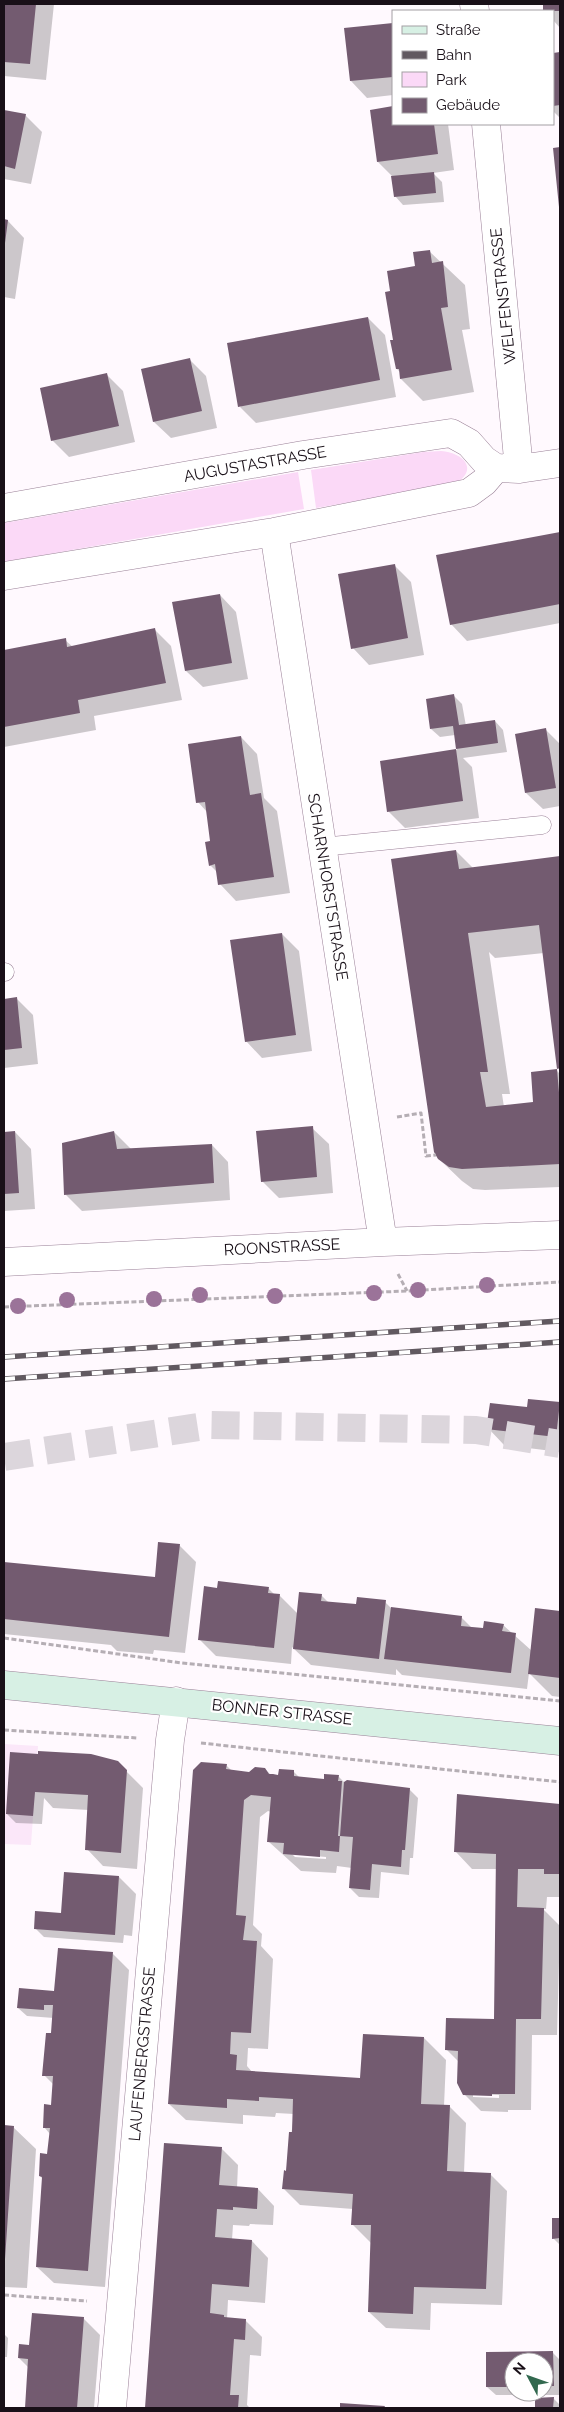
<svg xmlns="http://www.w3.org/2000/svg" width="564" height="2412" font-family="Raleway,sans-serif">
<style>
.built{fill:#fbe7f9}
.green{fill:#fbd9f7}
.shadow{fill:#0003;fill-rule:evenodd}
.building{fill:#735b70;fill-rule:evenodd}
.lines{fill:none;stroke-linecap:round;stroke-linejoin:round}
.primary-tunnel{stroke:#dcd6dc;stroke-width:28;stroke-dasharray:28 14;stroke-linecap:butt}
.lane-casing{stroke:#9a8197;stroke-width:19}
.street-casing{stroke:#9a8197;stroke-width:29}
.secondary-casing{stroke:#9a8197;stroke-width:29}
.path{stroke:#b5aeb4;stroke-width:3;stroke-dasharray:5 2.5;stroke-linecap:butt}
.lane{stroke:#fff;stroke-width:18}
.street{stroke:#fff;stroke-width:28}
.secondary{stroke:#d7f0e4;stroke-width:28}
.rail-casing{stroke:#615960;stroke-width:5.5}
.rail{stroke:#fff;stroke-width:4;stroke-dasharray:11;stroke-linecap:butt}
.tree{fill:#9b7399}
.labels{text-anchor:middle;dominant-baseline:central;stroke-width:4.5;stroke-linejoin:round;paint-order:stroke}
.street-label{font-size:16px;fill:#191018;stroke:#fff}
</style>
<rect width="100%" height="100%" fill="#fff9fe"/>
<path class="built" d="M4,1744L38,1746L31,1845L4,1844Z"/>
<path class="green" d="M441,451C464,453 479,469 455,484L316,508L311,470L423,452Z
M298,472L304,509L4,562V523Z"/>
<path class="shadow" d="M4,4H54L46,80L4,76Z
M544,4H560V28L553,20V11H544Z
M393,24V95L367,98L351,81Z
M560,54V118L553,111V55Z
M4,111L25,115L42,132L31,184L4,179Z
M393,124H448L454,170L433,173L442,182L444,202L403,205L395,196L393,177L378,162Z
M560,148V205L554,149Z
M4,220L8,221L24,238L15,299L4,297Z
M429,251L465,285L470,329L462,330L474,392L423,401L401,379L400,372L397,369L392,292Z
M368,318L385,335L396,397L256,423L240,407Z
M190,360L206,376L217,428L171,438L154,422Z
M107,375L123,391L135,442L69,457L52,440Z
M560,533V623L467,641L451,624L438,556Z
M394,565L411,582L424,655L369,665L353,648Z
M220,595L236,612L248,679L203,687L186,671Z
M154,629L171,646L182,700L94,716L96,730L4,747V651L65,640L73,647Z
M454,696L462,704L466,726L495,721L503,730L507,752L463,758L472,767L479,818L405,828L389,812L381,762L457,750L455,735L440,737L431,729Z
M545,729L560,744V806L543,809L526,793Z
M241,737L257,754L264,798L277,811L290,893L236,901L220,884L218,873L210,865L212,842L207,812L198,802Z
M456,851L473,868L560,857V1071L558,1068L544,953L495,958L489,952L510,1094H502L504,1107L534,1103L556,1070L560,1074V1187L485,1190L473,1189L462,1181L439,1159Z
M282,934L299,951L312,1051L262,1058L246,1041Z
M17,999L33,1015L38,1064L4,1068V1000Z
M312,1128L329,1144L333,1193L279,1198L262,1181Z
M15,1132L31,1149L35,1209L4,1211V1133Z
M114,1132L131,1149L212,1145L228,1162L230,1200L82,1211L66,1195Z
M529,1400L560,1403V1452L504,1445L488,1428L528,1409Z
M179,1545L196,1562L185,1653L154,1650L153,1654L117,1651L111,1645L4,1634V1563L156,1578Z
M268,1588L275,1595H279L298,1614L321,1595L329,1603L357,1605L385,1602L392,1609L461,1617L472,1628L484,1630L503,1625L532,1651L559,1613L560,1697L552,1696L529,1673L527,1689L402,1675L396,1669V1675L311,1665L292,1647L291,1664L216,1656L199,1639L219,1589Z
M39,1755L126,1771L143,1788L137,1869L103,1866L87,1849L89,1810L53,1808L44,1798L42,1824L16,1823L7,1814Z
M226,1765L233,1772L250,1774L265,1769L271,1775L279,1776L294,1772L300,1778L325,1780L338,1776L345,1783L409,1789L418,1798L413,1858H410L409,1875L381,1872L379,1898L359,1897L350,1888L352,1868L337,1866L336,1873L301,1871L269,1842L271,1812L268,1811L260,1817L253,1925L262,1934L261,1946L273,1959L268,2049L248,2048L247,2066L253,2073L361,2080L424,2038L446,2060L444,2106H449L466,2123L464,2173L490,2174L507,2191L502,2305L431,2303L430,2330L386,2328L369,2312L372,2244L352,2224L353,2209L300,2205L284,2189L294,2114L276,2113L275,2117L243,2115V2124L186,2120L169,2104ZM292,1854L326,1857V1859L295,1857Z
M499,1798L560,1805V1897H547L546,1909H543L560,1926L557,2035H532L531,2110H508V2112L481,2111L464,2094L459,2062L447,2050L495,2020L498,1869H472L456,1852ZM473,2094L499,2095V2098L473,2097Z
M65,1873L119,1877L136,1894L132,1936L124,1935L123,1943L44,1937L35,1928L62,1915Z
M113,1954L129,1970L105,2287L54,2283L37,2267L43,2179L40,2176L48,2155L50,2134L44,2127L52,2106L54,2085L44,2075L54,2018L27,2016L18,2008L54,1992Z
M4,2126L13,2127L36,2149L27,2288L4,2287Z
M165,2144L222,2149L238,2165L237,2188L258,2189L274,2206L273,2225L250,2224L249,2226L233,2225L232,2240L252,2241L268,2258L265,2303L228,2300L227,2319L245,2320L262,2337L261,2356L250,2355L247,2405L250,2408H146Z
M553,2219H560V2245L553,2238Z
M83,2318L100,2335L94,2408H26L29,2368L19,2358L31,2346Z
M4,2334L8,2338L7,2357H4Z
M487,2353H553L560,2360V2395H496L487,2387ZM514,2362H544V2392H514Z
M553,2398L560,2405V2408H536V2399Z"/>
<path class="building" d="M4,4H36L30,64L4,62Z
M543,4H560V11H543Z
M393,23V77L350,81L344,28Z
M560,52V105L553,106V53Z
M393,106V124H434L438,154L377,162L370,110Z
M4,110L26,114L15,169L4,166Z
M560,147V207H559L553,148Z
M434,172L436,193L394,197L391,176Z
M4,219L8,220L5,243H4Z
M430,250L432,263L443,261L448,307L441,308L452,370L400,379L399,369H396L390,340H393L385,292L390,291L387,271L415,266L413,252Z
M368,317L380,380L238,407L227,343Z
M190,358L202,411L153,422L141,369Z
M107,373L119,426L51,441L40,388Z
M560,532V604L450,625L436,555Z
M395,564L408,638L351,649L338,574Z
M220,594L232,663L185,671L172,602Z
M155,628L166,683L78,700L80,713L4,727V650L66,638L67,647Z
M454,694L459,725L495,720L498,743L456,749L453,726L430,729L426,699Z
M546,728L556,788L525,793L515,734Z
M241,736L250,795L261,793L274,877L218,885L215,864L209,866L205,842L210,841L205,802L196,803L188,744Z
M456,749L463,801L387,812L380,761Z
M456,850L459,869L560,856V1068L557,1069L560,1104V1164L462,1169L449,1167L438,1159L434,1152L391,859ZM539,925L557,1069L531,1072L533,1102L486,1107L480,1072H488L468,933Z
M282,933L296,1035L245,1042L230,940Z
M17,997L22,1048L4,1050V999Z
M313,1126L317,1177L261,1182L256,1131Z
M15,1131L19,1193L4,1194V1132Z
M114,1131L117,1149L212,1144L214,1183L64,1195L62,1143Z
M528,1399L560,1402L556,1437L486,1429L490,1403L527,1407Z
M158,1542L180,1544L169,1637L4,1619V1562L155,1577Z
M218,1581L269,1587L268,1593L280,1594L274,1648L198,1640L204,1586L217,1588Z
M299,1592L322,1594L321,1601L356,1604L357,1597L386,1600L379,1659L293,1649Z
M391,1607L462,1616L461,1626L483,1628L484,1621L504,1624L502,1631L516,1633L511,1673L384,1659Z
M535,1608L560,1611V1678L528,1674Z
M38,1751L91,1754L118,1761L127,1770L121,1853L85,1850L88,1795L35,1792L33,1816L6,1814L10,1752L38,1754Z
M201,1762L227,1764L226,1769L249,1772L255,1767L265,1768L269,1774H273L278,1775L279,1769L294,1770V1776L324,1779V1774L339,1775L338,1781H342L338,1836H340L339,1852L320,1850V1857L283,1854L284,1843L267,1842L271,1797L251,1795L244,1800L236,1915L246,1916L243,1940L257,1941L251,2033L231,2032L230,2054L237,2055L236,2070L360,2078L363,2034L424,2037L421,2104L450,2105L447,2171L491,2173L486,2289L414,2287L413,2314L368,2312L371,2225H351L353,2194L282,2189L284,2170L286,2171L289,2132H292L293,2099L259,2097V2101L227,2099V2108L168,2104L193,1770Z
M347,1780L410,1788L405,1850H402L401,1867L372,1864L370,1890L349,1888L353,1837L340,1836L344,1782Z
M457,1794L560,1804V1874H544V1869H518L517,1907L544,1908L541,2019H516L515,2094H492V2096L463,2095L457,2083L458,2051L445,2050L446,2018L494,2019L496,1854L454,1852Z
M64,1872L119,1876L115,1935L34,1929L35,1911L61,1913Z
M58,1948L113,1952L88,2271L36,2267L42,2177L39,2176L40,2153L47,2154L50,2128H43L44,2104L51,2105L53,2076H42L46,2033H51L53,2005H44V2010L17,2008L19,1988L54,1991Z
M4,2125L14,2126L5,2259H4Z
M164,2143L222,2147L219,2185L258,2188L257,2209L233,2207V2210L217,2209L215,2237L252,2240L249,2287L212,2284L210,2313L224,2315V2317L246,2319L245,2340L234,2339L230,2395H239L238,2408H145Z
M552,2218H560V2238L552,2239Z
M32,2313L84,2317L77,2408H25L28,2359L18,2358L19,2344L29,2345Z
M553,2351L554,2386H544V2362H514V2387H486V2352Z
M554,2397L553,2408H535V2398Z
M340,2403L385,2406L384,2408H340Z"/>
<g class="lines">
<path class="primary-tunnel" d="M4,1457L211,1425L476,1430L560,1444"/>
<defs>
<path id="lane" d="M322,847L542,825
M4,972H5"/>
<path id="street" d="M474,4L475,11
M486,124L519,469
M4,508L303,455L451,433L469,443L484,460L496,468L519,469L560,463
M274,532L383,1242
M4,576L274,532L469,493L484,482L496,468
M4,1262L383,1242L560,1235
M112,2408L170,1740L176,1701"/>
<path id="secondary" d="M4,1685L560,1741"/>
</defs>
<use href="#lane" class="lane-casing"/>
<use href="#street" class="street-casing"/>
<use href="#secondary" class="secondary-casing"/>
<path class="path" d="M397,1117L421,1113L426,1156L436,1155
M398,1274L407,1291
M4,1307L407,1291L560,1282
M4,1638L182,1663L560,1701
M4,1730L138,1738
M201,1743L560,1782
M4,2295L87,2301"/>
<use href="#lane" class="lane"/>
<use href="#street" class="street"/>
<use href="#secondary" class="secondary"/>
<defs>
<path id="rail" d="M4,1357L560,1321
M4,1379L560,1342"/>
</defs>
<use href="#rail" class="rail-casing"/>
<use href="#rail" class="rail"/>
</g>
<g class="tree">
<circle cx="487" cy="1285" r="8"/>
<circle cx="418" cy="1290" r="8"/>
<circle cx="374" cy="1293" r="8"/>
<circle cx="200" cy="1295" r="8"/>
<circle cx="275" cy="1296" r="8"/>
<circle cx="154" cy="1299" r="8"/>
<circle cx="67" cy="1300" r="8"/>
<circle cx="18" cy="1306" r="8"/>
</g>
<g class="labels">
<g class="street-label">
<text transform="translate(503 296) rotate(-96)">WELFENSTRASSE</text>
<text transform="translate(255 464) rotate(-10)">AUGUSTASTRASSE</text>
<text transform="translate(328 887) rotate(81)">SCHARNHORSTSTRASSE</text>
<text transform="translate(282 1247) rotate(-3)">ROONSTRASSE</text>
<text transform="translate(282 1712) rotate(6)">BONNER STRASSE</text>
<text transform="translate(142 2054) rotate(-85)">LAUFENBERGSTRASSE</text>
</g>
</g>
<rect width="564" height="2412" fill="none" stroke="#191018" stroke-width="10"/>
<rect x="392" y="10" width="162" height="115" fill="#ffffff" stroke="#a39fa3"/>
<rect x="402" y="26" width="25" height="8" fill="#d7f0e4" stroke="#a39fa3"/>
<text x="436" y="35" font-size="15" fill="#191018">Straße</text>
<rect x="402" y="51" width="25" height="8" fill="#615960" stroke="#a39fa3"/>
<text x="436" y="60" font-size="15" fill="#191018">Bahn</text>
<rect x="402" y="72" width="25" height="15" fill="#fbd9f7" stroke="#a39fa3"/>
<text x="436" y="85" font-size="15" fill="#191018">Park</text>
<rect x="402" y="98" width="25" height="15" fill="#735b70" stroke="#a39fa3"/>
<text x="436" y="110" font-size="15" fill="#191018">Gebäude</text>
<g transform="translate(529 2377) rotate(311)"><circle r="24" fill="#ffffff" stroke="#a39fa3"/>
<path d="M0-4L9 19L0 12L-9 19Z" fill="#32694f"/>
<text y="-8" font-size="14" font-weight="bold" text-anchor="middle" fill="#191018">N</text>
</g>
</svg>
